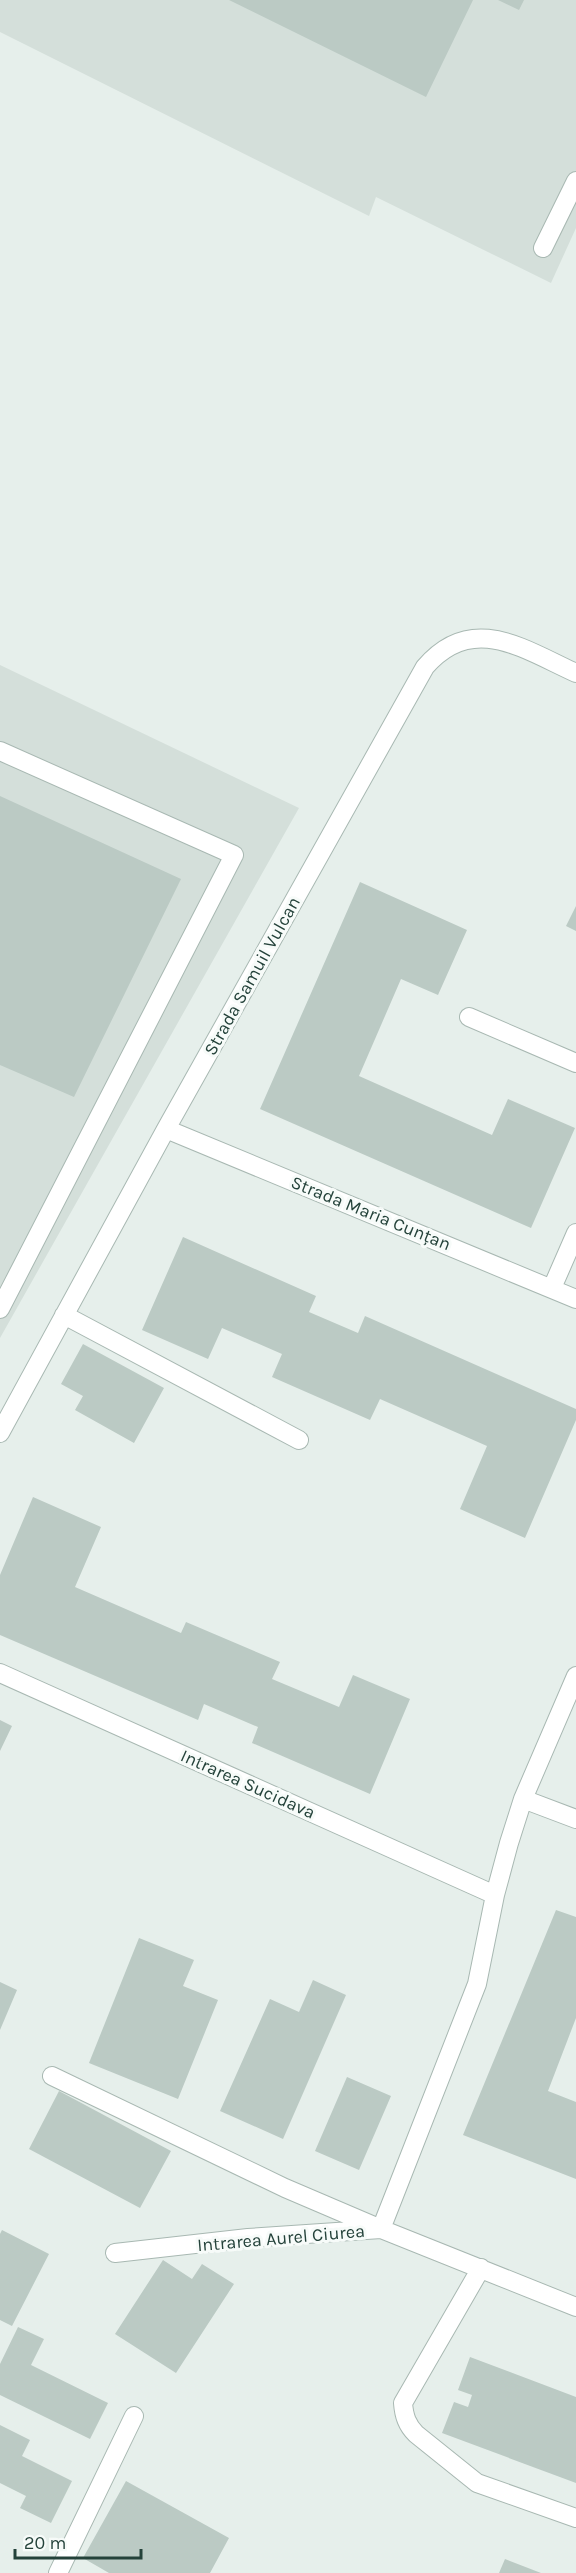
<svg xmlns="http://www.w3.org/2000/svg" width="576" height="2573" font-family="Karla,sans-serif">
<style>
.built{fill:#d4dfda}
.building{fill:#bbcac4}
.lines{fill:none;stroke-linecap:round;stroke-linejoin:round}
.minor-casing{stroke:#a8b8b2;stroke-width:20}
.minor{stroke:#fff;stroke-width:18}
.labels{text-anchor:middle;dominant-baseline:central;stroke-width:6;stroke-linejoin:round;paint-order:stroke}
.street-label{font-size:18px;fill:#24423a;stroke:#f7fbf9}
</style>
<rect width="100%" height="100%" fill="#e6efeb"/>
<path class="built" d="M0,0H576V228L551,283L376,197L369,216L0,32Z
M0,665L299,808L0,1338Z"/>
<path class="building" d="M229,0H473L426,97Z
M498,0H524L519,10Z
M0,796L181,879L74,1097L0,1065Z
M360,882L467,930L438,995L401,979L359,1076L492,1135L508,1099L575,1128L531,1228L260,1109Z
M576,906V931L566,926Z
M183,1237L316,1296L309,1312L358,1333L365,1316L576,1409V1420L525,1538L460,1509L487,1446L380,1399L370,1420L272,1377L282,1354L222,1328L208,1359L142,1330Z
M83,1344L164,1388L134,1443L75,1410L83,1396L61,1384Z
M33,1497L101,1527L75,1587L181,1633L186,1622L280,1662L272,1679L339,1707L353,1675L410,1699L370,1794L252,1743L258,1727L204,1704L198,1720L0,1635V1575Z
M0,1720L12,1726L0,1751Z
M556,1910L576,1917V2018L548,2091L576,2102V2179L463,2135Z
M139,1938L194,1960L183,1986L218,2000L178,2099L89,2063Z
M313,1980L346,1995L283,2139L220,2111L270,1999L299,2012Z
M0,1982L17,1990L0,2030Z
M347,2077L391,2096L359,2170L315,2151Z
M59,2091L171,2151L140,2208L29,2149Z
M2,2230L49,2254L12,2326L0,2320V2234Z
M163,2260L192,2279L202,2264L234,2284L176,2373L115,2334Z
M18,2327L44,2339L31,2365L108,2403L90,2439L0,2395V2364Z
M470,2357L576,2397V2483L442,2433L454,2402L468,2407L472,2395L458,2390Z
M0,2425L30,2440L22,2456L72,2481L51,2523L20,2508L26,2496L0,2483Z
M126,2481L229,2538L210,2573H109L83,2558Z
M505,2559L541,2573H499Z"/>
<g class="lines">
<defs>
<path id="minor" d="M543,248L576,181
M0,751L234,855L0,1309
M469,1017L576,1063
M166,1129L576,1299
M552,1288L576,1233
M64,1315L299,1440
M0,1433L166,1129L425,667C472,612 523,649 576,673
M0,1673L495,1895
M523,1799L576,1819
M52,2076L285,2188L381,2229L477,1984L495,1895L509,1843L523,1799L576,1676
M115,2253L248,2238L381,2229L576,2307
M481,2268L403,2403C404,2416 407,2425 416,2434L477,2483L576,2518
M58,2573L134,2416"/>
</defs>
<use href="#minor" class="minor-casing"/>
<use href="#minor" class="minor"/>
</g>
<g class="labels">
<g class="street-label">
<text transform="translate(252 976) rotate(-61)">Strada Samuil Vulcan</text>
<text transform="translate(371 1213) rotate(22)">Strada Maria Cunțan</text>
<text transform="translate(248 1784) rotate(24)">Intrarea Sucidava</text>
<text transform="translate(281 2238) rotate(-5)">Intrarea Aurel Ciurea</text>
</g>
</g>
<path d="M15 2549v9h126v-9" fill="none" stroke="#24423a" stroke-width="3"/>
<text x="24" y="2549" font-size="18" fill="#24423a" stroke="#f7fbf9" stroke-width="4.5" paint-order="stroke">20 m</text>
</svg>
